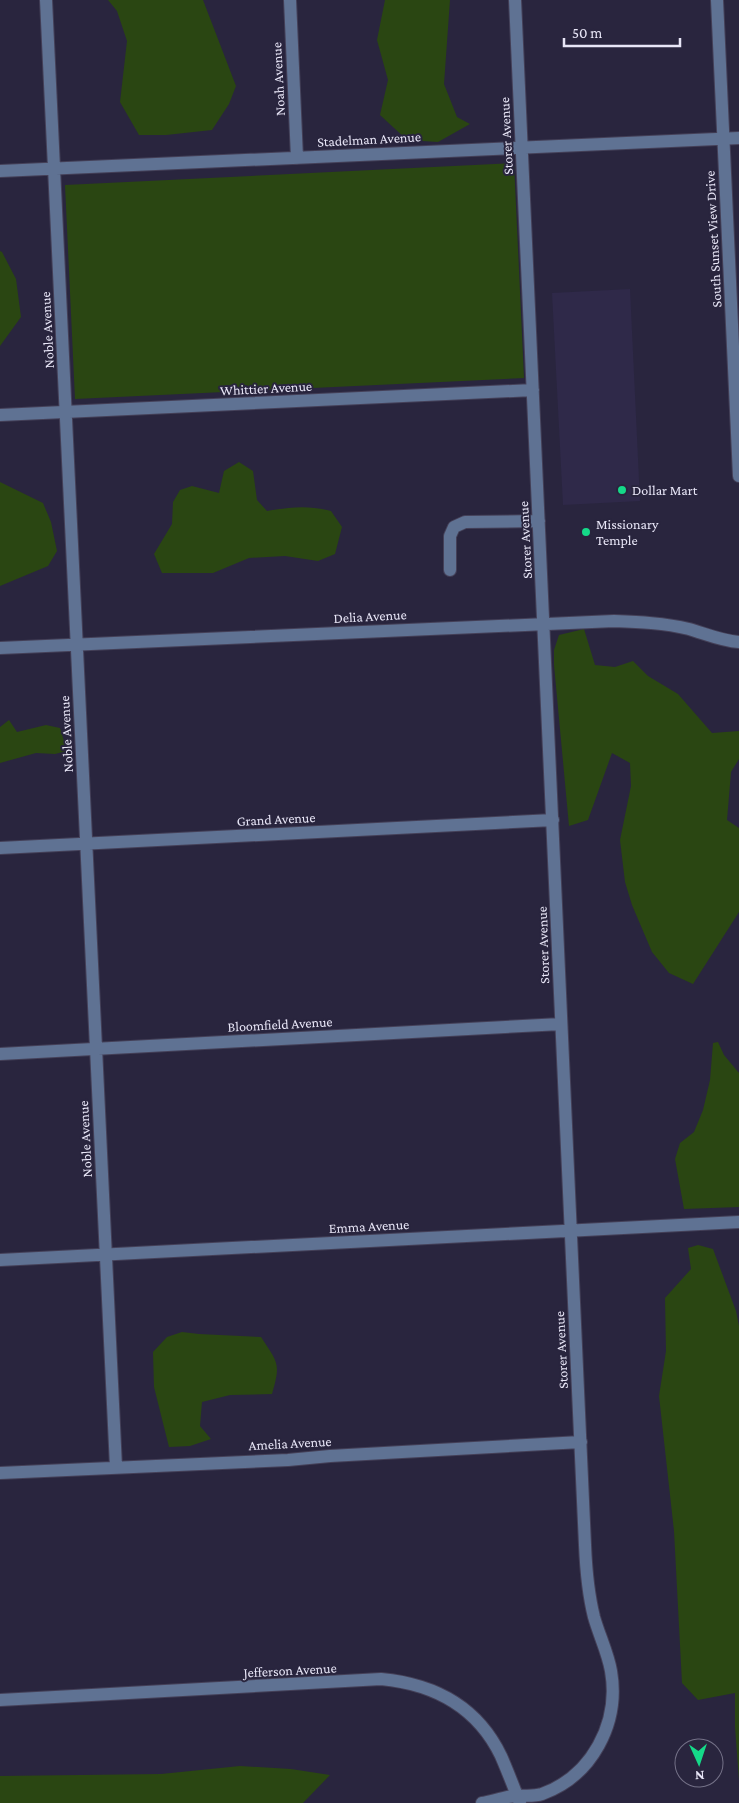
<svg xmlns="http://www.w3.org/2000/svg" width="739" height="1803" font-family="'Crimson Pro',serif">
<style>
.built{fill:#2f2949}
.green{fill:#2a4612}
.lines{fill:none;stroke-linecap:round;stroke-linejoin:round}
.minor-casing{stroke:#444058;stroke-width:14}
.minor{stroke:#5f7293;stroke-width:12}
.poi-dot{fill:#15d989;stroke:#29253e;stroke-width:2}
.labels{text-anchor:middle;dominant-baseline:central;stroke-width:4;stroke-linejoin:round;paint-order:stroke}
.street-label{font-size:14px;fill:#e8e6f7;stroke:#29253e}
.poi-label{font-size:14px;fill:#e8e6f7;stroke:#29253e;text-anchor:start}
</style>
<rect width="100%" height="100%" fill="#29253e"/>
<path class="built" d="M630,289L640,501L563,505L552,293Z"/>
<path class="green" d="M108,0H203L236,86L229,104L212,130L166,135H139L120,102L127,41L117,11Z
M385,0H450L444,84L457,117L470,124L438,142L407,140L380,115L388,80L377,40Z
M514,163L524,378L75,399L65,185Z
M0,251L2,252L16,279L21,317L0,346Z
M239,462L253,471L257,500L267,511C291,507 308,505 331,511L342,527L335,554L318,561L285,556L249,558L213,573H162L154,554L172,524L173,502L180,490L192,486L219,493L224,471Z
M0,482L43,503L51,522L57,551L48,566L0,586Z
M584,629L595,665L615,667L633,661L648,676L678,694L712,733L739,731V759L731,772L727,820L739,828V912L693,984L669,973L652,952L632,905L625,882L620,840L631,786L630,763L612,753L588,820L569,826L554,665V650L559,635Z
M9,720L17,732L46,725L60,728L67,751L55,754L36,753L0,763V727Z
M718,1042L724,1055L739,1073V1207L684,1209L675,1159L680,1143L694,1132L703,1110L710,1080L713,1043Z
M698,1245L713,1249L736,1311L739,1326V1780L735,1727V1693L698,1700L682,1683L674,1531L659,1396L666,1351L665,1298L691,1269L688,1248Z
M182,1332L199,1334L261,1337C278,1363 281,1363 272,1394L230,1395L202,1402L200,1426L211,1439L190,1446L169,1447L154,1387L153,1352L167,1337Z
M240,1766L291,1769L330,1775L303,1803H0V1776L161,1774Z"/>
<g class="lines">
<defs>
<path id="minor" d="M46,0L116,1467
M290,0L297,158
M717,0L739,476
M0,171L739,138
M0,415L533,390
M450,570V536L454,527L465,522L539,521
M0,648L614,621C639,622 664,623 689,629C706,634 722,641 739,642
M0,848L553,820
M0,1054L561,1024
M0,1260L739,1222
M0,1473L288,1460L330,1456L581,1442
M0,1700L381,1679C434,1684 477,1706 501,1756C508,1772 514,1788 520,1803
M482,1803C493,1801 504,1797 515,1796C524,1795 533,1797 542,1794C592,1776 620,1723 611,1671C608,1653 599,1635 594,1617C588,1593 586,1569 585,1545L515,0"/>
</defs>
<use href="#minor" class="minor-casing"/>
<use href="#minor" class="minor"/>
</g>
<g class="poi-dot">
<circle cx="622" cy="490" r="5"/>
<circle cx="586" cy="532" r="5"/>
</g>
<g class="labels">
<g class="street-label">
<text transform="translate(278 79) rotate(-93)">Noah Avenue</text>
<text transform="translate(506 136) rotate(-93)">Storer Avenue</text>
<text transform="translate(369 139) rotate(-3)">Stadelman Avenue</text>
<text transform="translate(713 239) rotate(-93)">South Sunset View Drive</text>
<text transform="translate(47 330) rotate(-93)">Noble Avenue</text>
<text transform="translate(266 388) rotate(-3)">Whittier Avenue</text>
<text transform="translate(525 540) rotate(-93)">Storer Avenue</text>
<text transform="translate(370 616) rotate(-3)">Delia Avenue</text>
<text transform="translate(66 734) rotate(-93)">Noble Avenue</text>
<text transform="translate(276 819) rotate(-3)">Grand Avenue</text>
<text transform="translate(543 945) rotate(-92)">Storer Avenue</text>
<text transform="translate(280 1024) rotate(-3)">Bloomfield Avenue</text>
<text transform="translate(85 1139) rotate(-93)">Noble Avenue</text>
<text transform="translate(369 1226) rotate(-3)">Emma Avenue</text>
<text transform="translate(561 1350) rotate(-93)">Storer Avenue</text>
<text transform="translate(290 1443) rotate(-3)">Amelia Avenue</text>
<text transform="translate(290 1670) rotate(-3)">Jefferson Avenue</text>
</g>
<g class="poi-label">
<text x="632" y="490">Dollar Mart</text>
<text x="596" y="524">Missionary<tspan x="596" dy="16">Temple</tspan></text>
</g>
</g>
<g transform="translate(699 1763) rotate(177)"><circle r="24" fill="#29253e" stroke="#757288"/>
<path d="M0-4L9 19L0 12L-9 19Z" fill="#15d989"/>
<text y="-8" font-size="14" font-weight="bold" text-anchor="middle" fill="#e8e6f7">N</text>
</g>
<path d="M564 38v8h116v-8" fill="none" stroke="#e8e6f7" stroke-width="2.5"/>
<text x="572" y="38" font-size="15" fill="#e8e6f7" stroke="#29253e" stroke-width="4" paint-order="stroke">50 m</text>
</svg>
